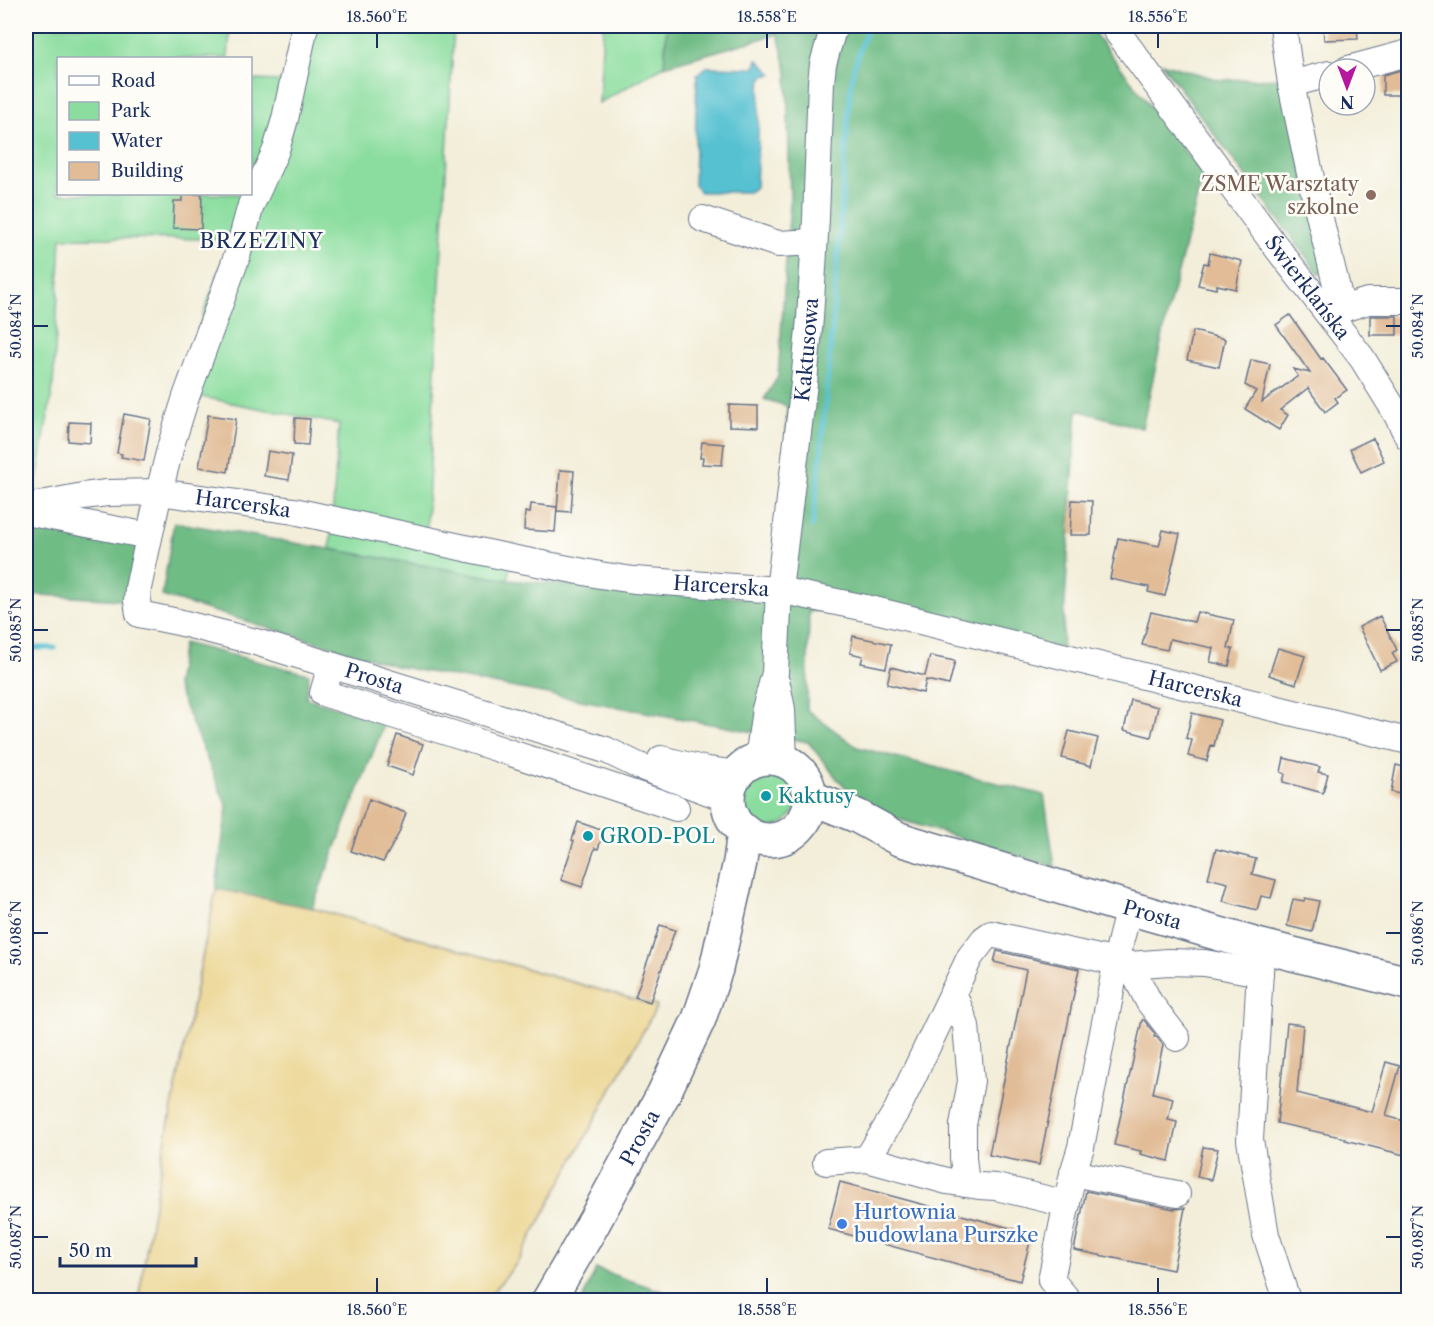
<svg xmlns="http://www.w3.org/2000/svg" width="1434" height="1326" font-family="'Libre Caslon Text',serif">
<style>
.green{fill:#8add9e;stroke:#52867e;stroke-width:1.5}
.forest{fill:#6fbc85;stroke:#457672;stroke-width:1.5}
.sand{fill:#eeda9e;stroke:#84847e;stroke-width:1.5}
.water{fill:#56c1d1;stroke:#387898;stroke-width:1.5}
.lines{fill:none;stroke-linecap:round;stroke-linejoin:round}
.stream{stroke:#56c1d1;stroke-width:5}
.building{fill:#e1bc96}
.minor-casing{stroke:#677289;stroke-width:28}
.major-casing{stroke:#677289;stroke-width:36}
.minor{stroke:#fff;stroke-width:26}
.major{stroke:#fff;stroke-width:33}
.ticks{fill:none;stroke:#1b2f5e;stroke-width:2}
.education-dot{fill:#8d6e63;stroke:#fdfcf7;stroke-width:2}
.culture-dot{fill:#0f9aa8;stroke:#fdfcf7;stroke-width:2}
.shop-dot{fill:#3f7fe0;stroke:#fdfcf7;stroke-width:2}
.labels{text-anchor:middle;dominant-baseline:central;stroke-width:5;stroke-linejoin:round;paint-order:stroke}
.education-label{font-size:20px;fill:#785e54;stroke:#fdfcf7;text-anchor:end}
.street-label{font-size:20px;fill:#1b2f5e;stroke:#fdfcf7}
.culture-label{font-size:20px;fill:#0d838f;stroke:#fdfcf7;text-anchor:start}
.shop-label{font-size:20px;fill:#366cbe;stroke:#fdfcf7;text-anchor:start}
.neighbourhood-label{font-size:21px;letter-spacing:1.5px;fill:#1b2f5e;stroke:#fdfcf7}
.neatline{fill:none;stroke:#1b2f5e;stroke-width:2}
.ticks-label{font-size:15px;text-anchor:middle;fill:#1b2f5e}
</style>
<rect width="100%" height="100%" fill="#fdfcf7"/>
<filter id="ink" filterUnits="userSpaceOnUse"><feTurbulence type="fractalNoise" baseFrequency=".0167" numOctaves="2"/><feDisplacementMap in="SourceGraphic" scale="12" xChannelSelector="R" yChannelSelector="G"/><feConvolveMatrix kernelMatrix="1 2 1 2 8 2 1 2 1" color-interpolation-filters="sRGB"/></filter>
<filter id="wash" filterUnits="userSpaceOnUse"><feTurbulence type="fractalNoise" baseFrequency=".008" numOctaves="4" result="noise"/><feDisplacementMap in="SourceGraphic" scale="24" xChannelSelector="R" yChannelSelector="G"/><feGaussianBlur stdDeviation="1.35" result="paint"/><feColorMatrix in="noise" values="0 0 0 0 0 0 0 0 0 0 0 0 0 0 0 0 0 1.4 0 .05"/><feComposite in="paint" operator="in"/></filter>
<g filter="url(#wash)">
<rect width="100%" height="100%" fill="#f3eed9"/>
<path class="green" d="M26,26H230L228,58H58V194H250L251,80L285,81L300,26H454L426,539L511,558L508,580L330,549L339,424L176,392L230,239L61,238L53,387L32,507H26Z
M603,26H667L664,66L599,103Z
M739 798a29 29 0 1 1 58 0a29 29 0 1 1-58 0Z"/>
<path class="forest" d="M667,26H1089L1203,175L1168,311L1142,428L1077,410L1062,650L859,604L809,612L807,710L857,747L1044,795L1055,867L872,811L838,780L808,742L396,666L162,596L174,522L508,580L782,601L787,406L764,399L778,377L790,203L787,72L778,34L664,66Z
M1161,63L1220,80L1283,78L1325,271L1319,274Z
M26,520L138,544L137,601L26,594Z
M183,643L309,674L306,698L385,722L312,908L216,889L227,807L176,685Z
M596,1269L688,1300H582Z"/>
<path class="sand" d="M216,889L312,908L657,1006L517,1263L486,1300H138L163,1152Z"/>
<path class="water" d="M757,59L773,74L763,76L760,87L756,187L748,192H700L694,185L697,74L707,67L755,68Z"/>
<g class="lines">
<path class="stream" d="M812,527L819,471L832,331L850,92L854,66L868,26
M26,648H55"/>
</g>
<g id="blocks">
<path class="building" d="M1323,26H1357L1358,39L1324,40Z
M1408,68V95H1383V75Z
M182,194H202L201,229L173,228L174,201H182Z
M1210,253L1242,261L1236,289L1217,285L1216,289L1198,285L1204,263L1208,264Z
M1290,315L1321,359L1323,358L1347,390L1335,398L1338,402L1325,412L1308,388L1280,410L1288,415L1279,430L1245,409L1256,391L1245,385L1251,360L1270,364L1262,402L1298,376L1293,369L1310,373L1276,325Z
M1370,316H1397V335H1370Z
M1193,331L1225,339L1219,367L1187,360Z
M729,405L758,406V427L729,426Z
M124,414L151,419L144,461L121,457L122,454L117,453Z
M208,415L236,419L228,472L199,467Z
M295,418L310,419L308,445L294,444Z
M69,422L91,423L90,443L68,441Z
M1373,438L1384,461L1361,472L1350,449Z
M702,442L724,444L722,465L702,464L703,458H700Z
M268,451L292,455L289,480L264,476Z
M560,470L574,471L571,512L557,511Z
M1072,500L1092,501L1091,535H1070Z
M531,504L557,507L555,532L524,530L525,512L530,513Z
M1163,530L1180,534L1165,596L1148,592L1149,587L1110,579L1118,538L1159,546Z
M1151,612L1194,622L1197,612L1234,620L1228,648L1233,649L1229,666L1210,662L1213,648L1170,639L1167,650L1142,645Z
M1380,616L1397,650L1392,653L1397,662L1380,670L1359,627Z
M853,636L891,644L886,668L861,663L863,656L850,653Z
M1278,648L1305,656L1296,684L1269,675Z
M930,656L955,661L949,685L926,680L923,693L887,684L891,667L925,676Z
M1131,700L1158,707L1151,737L1124,730Z
M1192,713L1220,720L1214,746L1211,745L1207,761L1188,756L1192,740L1186,738Z
M1069,731L1098,738L1091,766L1062,758Z
M397,735L423,744L413,775L387,766Z
M1284,758L1320,767L1318,772L1328,774L1323,793L1283,782L1285,774L1281,772Z
M1396,765L1408,768V796L1391,792Z
M369,799L406,813L399,833L383,862L351,851Z
M578,822L604,831L598,849L595,848L582,887L561,880L574,841L572,840Z
M1216,849L1256,859L1252,874L1276,880L1271,898L1261,896L1257,910L1223,901L1228,883L1208,878Z
M1305,898L1319,901L1312,932L1287,926L1293,899L1304,901Z
M660,925L675,930L650,1002L635,997Z
M997,951L1079,969L1039,1165L989,1155L1026,970L994,962Z
M1142,1020H1144L1155,1034L1154,1037H1157L1163,1045L1153,1093L1173,1098L1168,1120L1177,1122L1169,1161L1140,1154L1141,1151L1114,1145Z
M1287,1023L1303,1025L1297,1093L1372,1112L1386,1062L1400,1066L1386,1116L1408,1122V1156L1345,1140V1138L1277,1123Z
M1203,1147L1218,1149L1211,1180L1197,1177Z
M840,1182L1032,1234L1020,1281L828,1229Z
M1086,1191L1174,1209L1185,1208L1173,1270L1074,1250Z"/>
</g>
</g>
<g filter="url(#ink)">
<use href="#blocks" fill-opacity="0" stroke="#677289" stroke-width="1.5"/>
<g class="lines">
<defs>
<g id="minor">
<path id="s1" d="M305,26L285,119L276,150L251,205L237,256L186,397L171,445L159,492L138,588L137,601L139,614L178,622L256,642L606,750L639,766L728,799"/>
<path id="s2" d="M1113,26L1274,244L1362,358L1396,413L1408,437"/>
<path d="M1283,26L1291,84L1316,202L1342,309L1334,320"/>
<path d="M1348,69L1408,53"/>
<path d="M1291,84L1329,74"/>
<path d="M703,219L778,244L814,242"/>
<path d="M1342,309L1368,301H1408"/>
<path id="s3" d="M26,507L83,496L107,493L159,492L294,511L511,558L600,575L634,580L779,590L875,610L1408,741"/>
<path d="M26,512L149,536"/>
<path d="M331,665L323,693L475,741L676,808"/>
<path d="M777,684L782,709L784,761"/>
<path d="M661,759L707,770L737,774"/>
<path id="s4" d="M758,760L765,709L775,673L779,590L804,383L810,318L816,218L821,82L823,64L834,26"/>
<path d="M1261,955L1250,1140L1266,1235L1287,1300"/>
<path d="M1130,965L1149,1002L1177,1038"/>
<path d="M953,992L966,1026L971,1081L963,1125V1158L966,1184"/>
<path d="M867,1159L897,1110L970,957L984,939L991,934L1130,965L1168,962L1205,963L1260,973"/>
<path d="M826,1162L867,1159L947,1181L979,1186L996,1187L1067,1204"/>
<path d="M1073,1173L1177,1194"/>
<path d="M1068,1300L1051,1280L1073,1173L1081,1147L1121,939L1129,908"/>
</g>
<g id="major">
<circle cx="769" cy="799" r="41"/>
<path id="s5" d="M810,797L857,816L899,839L1129,908L1261,946L1408,983"/>
<path id="s6" d="M549,1300L594,1222L664,1093L699,1019L716,969L740,862L744,831"/>
</g>
</defs>
<use href="#minor" class="minor-casing"/>
<use href="#major" class="major-casing"/>
<use href="#minor" class="minor"/>
<use href="#major" class="major"/>
</g>
</g>
<path class="ticks" d="M377,33V48M767,33V48M1158,33V48M33,326H48M1386,326H1401M33,630H48M1386,630H1401M33,933H48M1386,933H1401M33,1237H48M1386,1237H1401M377,1278V1293M767,1278V1293M1158,1278V1293"/>
<circle class="education-dot" cx="1371" cy="195" r="6"/>
<g class="culture-dot">
<circle cx="766" cy="796" r="6"/>
<circle cx="588" cy="836" r="6"/>
</g>
<circle class="shop-dot" cx="842" cy="1224" r="6"/>
<g class="labels">
<g class="education-label">
<text x="1359" y="184">ZSME Warsztaty<tspan x="1359" dy="23">szkolne</tspan></text>
</g>
<g class="street-label">
<text stroke="none"><textPath href="#s2" startOffset="326">Świerklańska</textPath></text>
<text stroke="none"><textPath href="#s4" startOffset="414">Kaktusowa</textPath></text>
<text stroke="none"><textPath href="#s3" startOffset="219">Harcerska</textPath></text>
<text stroke="none"><textPath href="#s3" startOffset="705">Harcerska</textPath></text>
<text stroke="none"><textPath href="#s1" startOffset="858">Prosta</textPath></text>
<text stroke="none"><textPath href="#s3" startOffset="1191">Harcerska</textPath></text>
<text stroke="none"><textPath href="#s5" startOffset="363">Prosta</textPath></text>
<text stroke="none"><textPath href="#s6" startOffset="186">Prosta</textPath></text>
</g>
<g class="culture-label">
<text x="778" y="796">Kaktusy</text>
<text x="600" y="836">GROD-POL</text>
</g>
<g class="shop-label">
<text x="854" y="1212">Hurtownia<tspan x="854" dy="23">budowlana Purszke</tspan></text>
</g>
<g class="neighbourhood-label">
<text x="262" y="240">BRZEZINY</text>
</g>
</g>
<rect width="1434" height="1326" fill="none" stroke="#fdfcf7" stroke-width="66"/>
<rect x="57" y="57" width="195" height="138" fill="#fdfcf7" stroke="#a3aaba" stroke-width="1.5"/>
<rect x="69" y="76" width="30" height="9" fill="#ffffff" stroke="#a3aaba" stroke-width="1.5"/>
<text x="111" y="87" font-size="18" fill="#1b2f5e">Road</text>
<rect x="69" y="102" width="30" height="18" fill="#8add9e" stroke="#a3aaba" stroke-width="1.5"/>
<text x="111" y="117" font-size="18" fill="#1b2f5e">Park</text>
<rect x="69" y="132" width="30" height="18" fill="#56c1d1" stroke="#a3aaba" stroke-width="1.5"/>
<text x="111" y="147" font-size="18" fill="#1b2f5e">Water</text>
<rect x="69" y="162" width="30" height="18" fill="#e1bc96" stroke="#a3aaba" stroke-width="1.5"/>
<text x="111" y="177" font-size="18" fill="#1b2f5e">Building</text>
<g transform="translate(1347 87) rotate(180)"><circle r="28" fill="#fdfcf7" stroke="#a3aaba" stroke-width="1.5"/>
<path d="M0-4.5L10 22L0 15L-10 22Z" fill="#b5179e"/>
<text y="-9" font-size="16" font-weight="bold" text-anchor="middle" fill="#1b2f5e">N</text>
</g>
<path d="M60 1257v9h136v-9" fill="none" stroke="#1b2f5e" stroke-width="3"/>
<text x="69" y="1257" font-size="18" fill="#1b2f5e" stroke="#fdfcf7" stroke-width="4.5" paint-order="stroke">50 m</text>
<rect x="33" y="33" width="1368" height="1260" class="neatline"/>
<g class="ticks-label">
<text x="377" y="22">18.560°E</text>
<text x="767" y="22">18.558°E</text>
<text x="1158" y="22">18.556°E</text>
<text transform="translate(1418 326) rotate(-90)" y="5">50.084°N</text>
<text transform="translate(16 326) rotate(-90)" y="5">50.084°N</text>
<text transform="translate(1418 630) rotate(-90)" y="5">50.085°N</text>
<text transform="translate(16 630) rotate(-90)" y="5">50.085°N</text>
<text transform="translate(1418 933) rotate(-90)" y="5">50.086°N</text>
<text transform="translate(16 933) rotate(-90)" y="5">50.086°N</text>
<text transform="translate(1418 1237) rotate(-90)" y="5">50.087°N</text>
<text transform="translate(16 1237) rotate(-90)" y="5">50.087°N</text>
<text x="377" y="1315">18.560°E</text>
<text x="767" y="1315">18.558°E</text>
<text x="1158" y="1315">18.556°E</text>
</g>
</svg>
